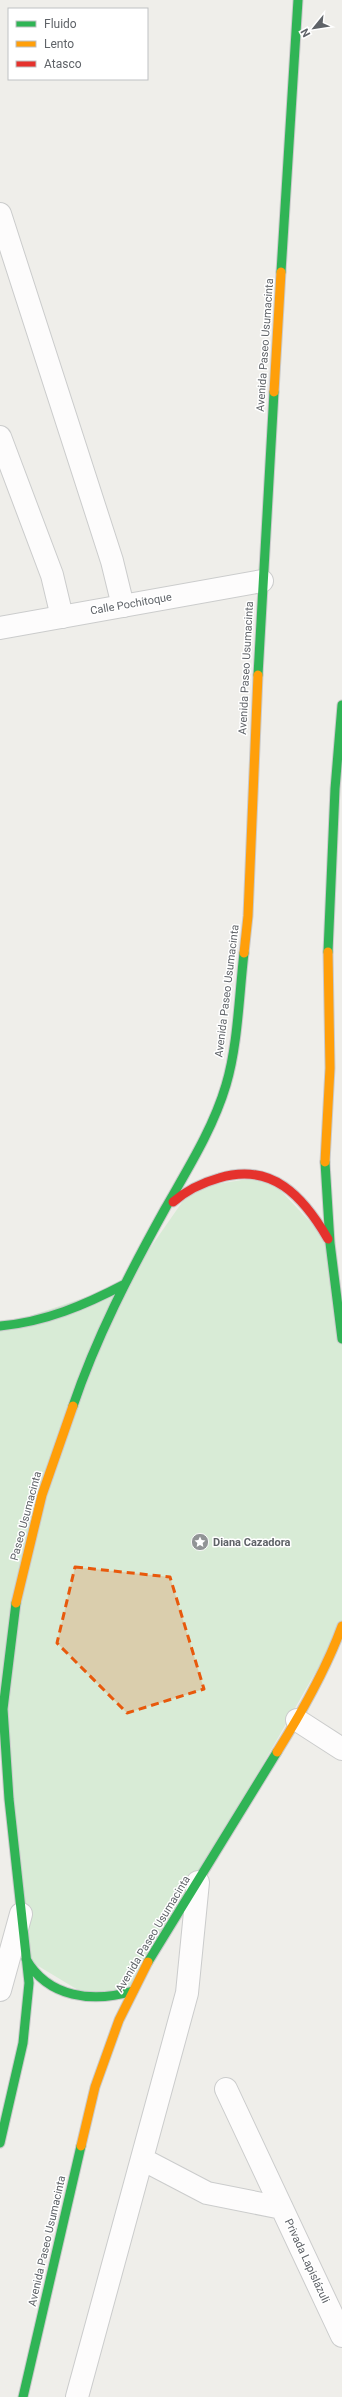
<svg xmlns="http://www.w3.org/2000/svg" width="342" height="2397" font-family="Roboto,sans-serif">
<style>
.green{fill:#d8ebd6}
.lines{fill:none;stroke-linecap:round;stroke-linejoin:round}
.lane-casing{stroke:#cbcccc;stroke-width:24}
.street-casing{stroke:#cbcccc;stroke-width:24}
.fast-casing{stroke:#cacacb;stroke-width:11}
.slow-casing{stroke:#cacacb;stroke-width:11}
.jam-casing{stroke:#cacacb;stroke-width:11}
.lane{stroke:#fdfcfc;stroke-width:22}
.street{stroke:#fdfcfc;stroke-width:22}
.fast{stroke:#30b455;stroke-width:9}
.slow{stroke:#ff9f0a;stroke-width:9}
.jam{stroke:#e5322d;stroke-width:9}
.marked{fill:#e8590c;fill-opacity:0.2;stroke:#e8590c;stroke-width:3;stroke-dasharray:8 5;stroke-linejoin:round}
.labels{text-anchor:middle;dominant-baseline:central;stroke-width:3;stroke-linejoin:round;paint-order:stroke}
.street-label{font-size:11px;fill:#5f6368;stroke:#fff}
.poi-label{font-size:11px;font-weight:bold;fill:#5f6368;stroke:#fff;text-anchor:start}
</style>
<rect width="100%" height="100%" fill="#efeeea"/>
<path class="green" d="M267,1176L330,1243L342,1339V1626L133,1991L88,1996L25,1958L0,1706V1326L125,1284L192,1188Z"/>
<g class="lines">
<defs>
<path id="lane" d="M0,214L112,561L123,606
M0,437L52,575L62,617"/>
<path id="street" d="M0,628L262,581
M297,1720L342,1749
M0,1990L21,1914
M226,2089L342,2336
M142,2159L207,2193L282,2208
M77,2397L187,1993L198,1882"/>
<path id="fast" d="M281,272L298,0
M258,675L274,392
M328,952L335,789L342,705
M325,1162L330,1243L342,1339
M0,1326C45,1322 85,1305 125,1284
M73,1406C96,1338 130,1272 165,1209C187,1170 213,1129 226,1085C238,1045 239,995 244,953
M26,1959C48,1998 93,2003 133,1991
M148,1962L277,1752
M0,2143L23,2043L29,1983L9,1799L3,1709L16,1603
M23,2397L81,2146"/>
<path id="slow" d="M274,392L281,272
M244,953L248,916L258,675
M325,1162L330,1068L328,952
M16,1603L42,1495L73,1406
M277,1752C302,1712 326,1670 342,1626
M81,2146L95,2087L119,2020L148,1962"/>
<path id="jam" d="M173,1202C187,1190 201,1183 219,1178C272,1162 303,1196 328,1239"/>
</defs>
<use href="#lane" class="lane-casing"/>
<use href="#street" class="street-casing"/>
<use href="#fast" class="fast-casing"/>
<use href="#slow" class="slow-casing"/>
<use href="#jam" class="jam-casing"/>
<use href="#lane" class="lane"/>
<use href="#street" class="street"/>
<use href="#fast" class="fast"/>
<use href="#slow" class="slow"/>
<use href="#jam" class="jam"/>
</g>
<path class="marked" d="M75,1567L170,1577L204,1689L127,1713L57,1643Z"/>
<defs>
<symbol id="sight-disc" viewBox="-11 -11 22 22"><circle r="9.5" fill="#919496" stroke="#fff"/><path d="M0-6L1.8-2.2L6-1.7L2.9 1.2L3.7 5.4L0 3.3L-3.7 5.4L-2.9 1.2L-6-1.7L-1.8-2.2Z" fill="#fff"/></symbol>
</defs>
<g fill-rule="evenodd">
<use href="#sight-disc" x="190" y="1532" width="20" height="20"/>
</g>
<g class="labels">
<g class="street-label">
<text transform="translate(265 345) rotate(-86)">Avenida Paseo Usumacinta</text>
<text transform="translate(131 604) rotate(-10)">Calle Pochitoque</text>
<text transform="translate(246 668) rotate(-87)">Avenida Paseo Usumacinta</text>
<text transform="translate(227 991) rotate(-83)">Avenida Paseo Usumacinta</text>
<text transform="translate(26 1516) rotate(-75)">Paseo Usumacinta</text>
<text transform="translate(153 1934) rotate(-59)">Avenida Paseo Usumacinta</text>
<text transform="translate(47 2241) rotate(-77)">Avenida Paseo Usumacinta</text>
<text transform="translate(307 2261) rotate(65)">Privada Lapislázuli</text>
</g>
<g class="poi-label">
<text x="213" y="1542">Diana Cazadora</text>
</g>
</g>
<rect x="8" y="8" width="140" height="72" fill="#ffffff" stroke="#bfc1c3"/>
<rect x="16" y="21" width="20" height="6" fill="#30b455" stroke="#bfc1c3"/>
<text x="44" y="28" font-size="12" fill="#5f6368">Fluido</text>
<rect x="16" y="41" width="20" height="6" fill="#ff9f0a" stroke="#bfc1c3"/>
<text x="44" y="48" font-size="12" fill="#5f6368">Lento</text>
<rect x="16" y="61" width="20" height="6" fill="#e5322d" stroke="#bfc1c3"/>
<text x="44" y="68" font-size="12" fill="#5f6368">Atasco</text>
<g transform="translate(314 28) rotate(240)" stroke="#ffffff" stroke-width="3" paint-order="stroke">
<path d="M0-3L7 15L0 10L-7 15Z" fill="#5f6368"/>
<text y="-6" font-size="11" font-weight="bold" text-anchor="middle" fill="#5f6368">N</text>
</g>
</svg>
